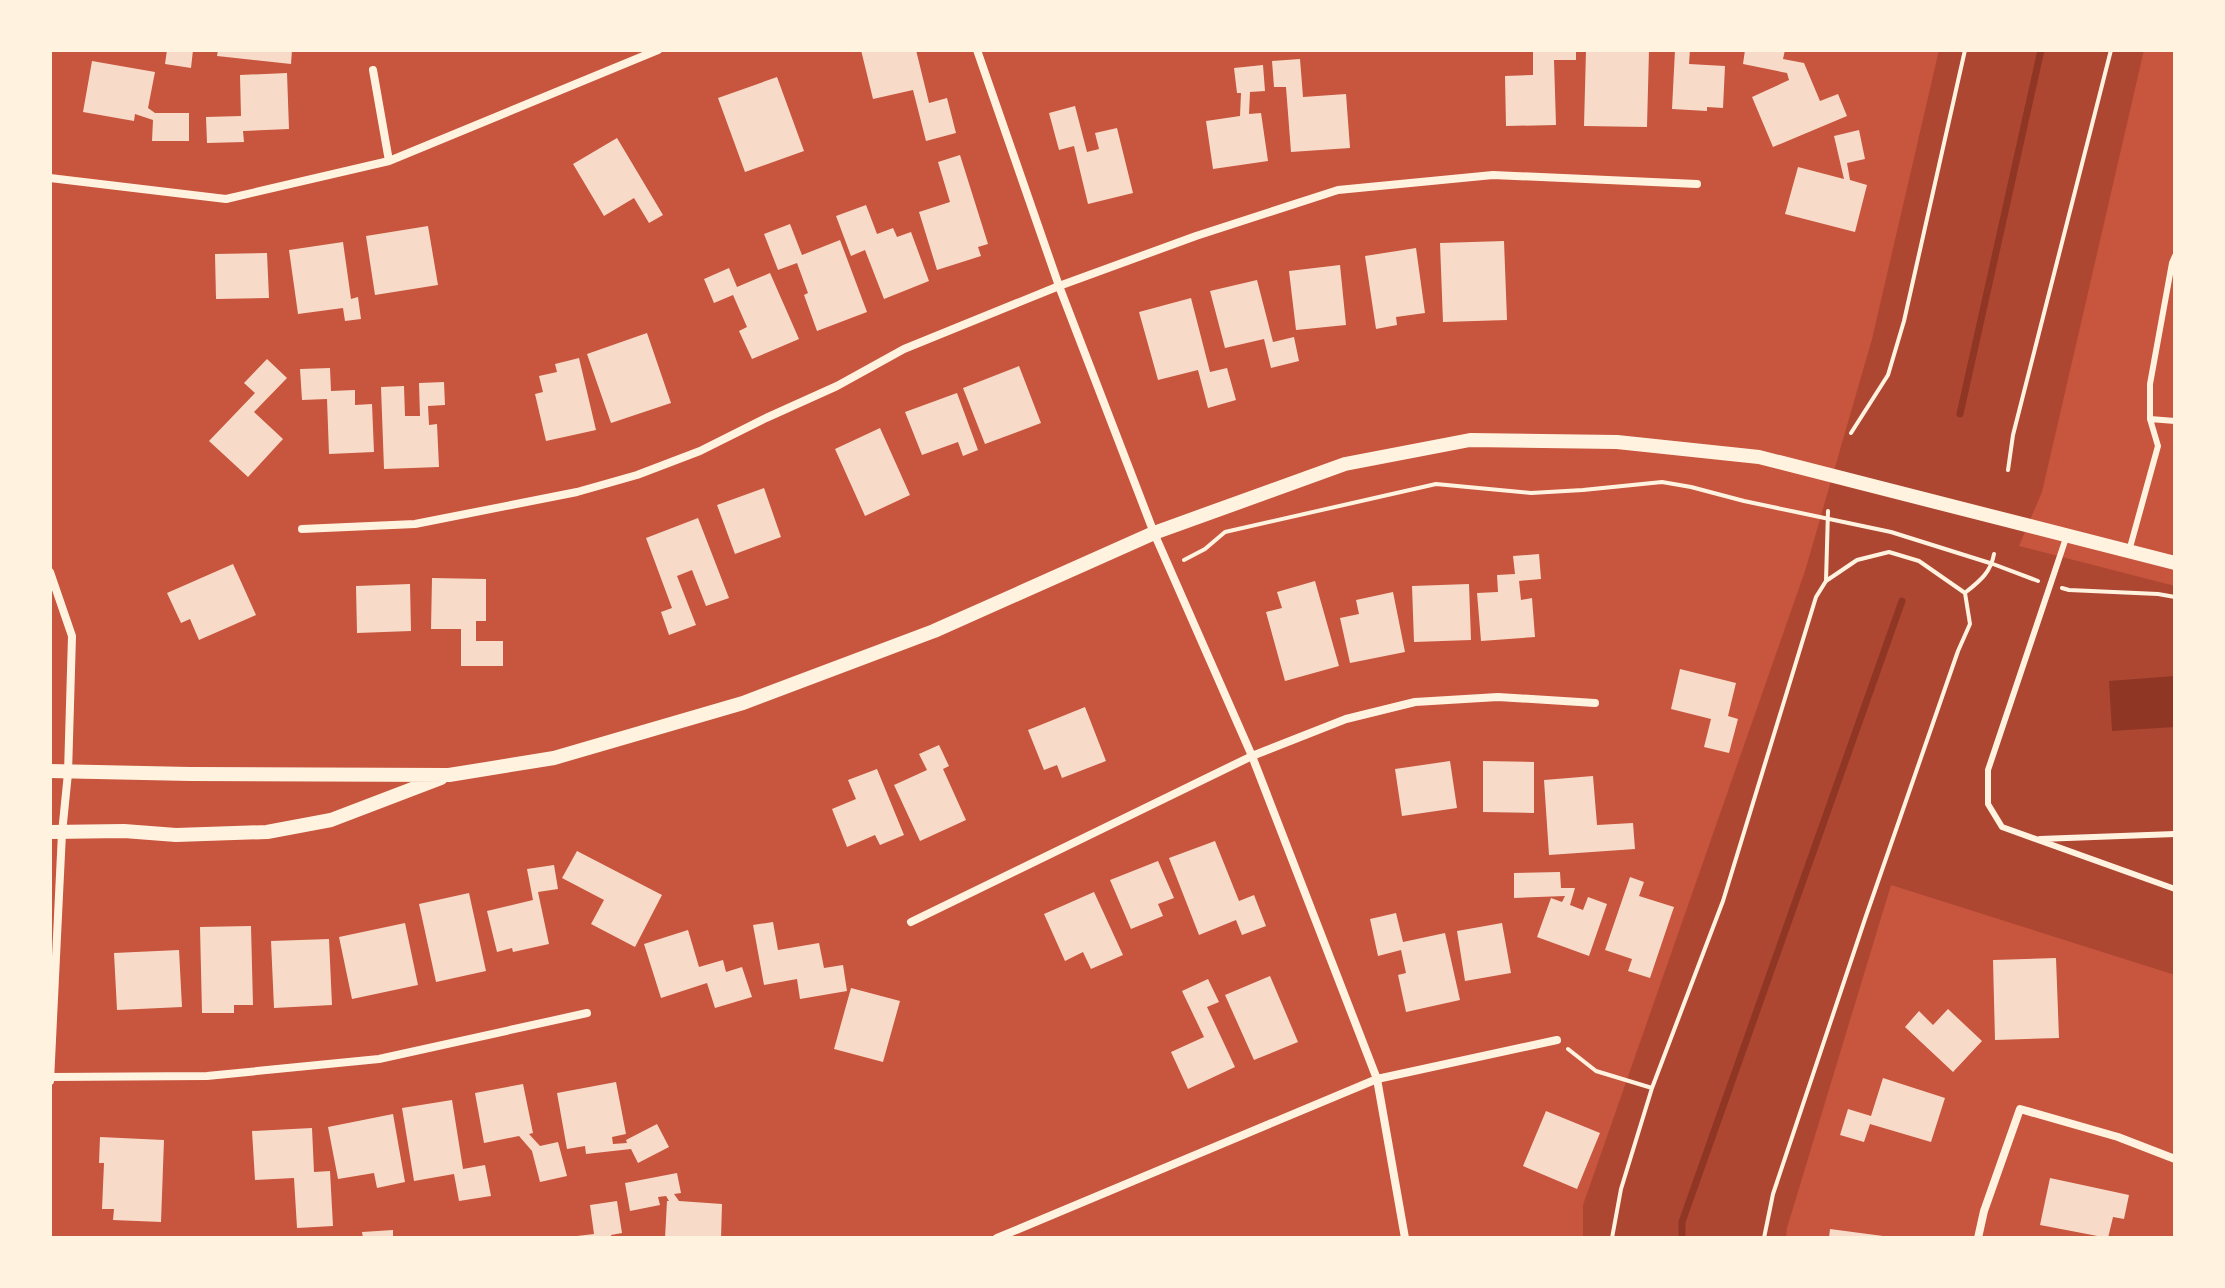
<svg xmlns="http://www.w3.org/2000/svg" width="2225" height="1288" font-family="'DM Sans',sans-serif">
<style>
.green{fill:#ae4732}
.water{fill:#8f3625}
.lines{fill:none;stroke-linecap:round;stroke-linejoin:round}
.stream{stroke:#8f3625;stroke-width:7}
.building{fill:#f7dbc8}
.path{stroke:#fff3e0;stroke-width:4}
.service{stroke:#fff3e0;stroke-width:6}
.minor{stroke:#fff3e0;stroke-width:8}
.tertiary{stroke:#fff3e0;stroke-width:14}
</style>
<rect width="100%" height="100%" fill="#c8553d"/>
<path class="green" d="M1939,50H2144L2042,492L2019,546L2175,586V975L1891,885L1787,1228L1786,1238H1583V1205L1805,571L1872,339Z"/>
<path class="water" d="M2175,676V727L2112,731L2109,681Z"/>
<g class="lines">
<path class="stream" d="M1960,414L2041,50
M1682,1238V1222L1902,601"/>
</g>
<path class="building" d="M167,50H193L191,68L165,64Z
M218,50H292L291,64L217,56Z
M861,50H916L929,103L947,98L956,133L926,141L913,90L873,99Z
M1533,50H1576V60H1554L1556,125L1506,126L1505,76L1533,75Z
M1586,50H1649L1647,127L1584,126Z
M1675,50H1690L1689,64L1725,66L1723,108L1707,107V111L1672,109Z
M1745,50H1785L1783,59L1804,63L1820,101L1838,94L1847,116L1773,147L1752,97L1789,80L1787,73L1743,64Z
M1300,59L1303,97L1346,94L1350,148L1291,152L1286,87H1274L1272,61Z
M92,61L155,72L148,108L155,113H189V141H152L153,120L135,114L134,121L83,112Z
M1263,65L1265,91L1250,92L1249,114L1261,113L1268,161L1213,169L1206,121L1240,116L1241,93H1237L1234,68Z
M287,73L289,129L243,131L244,142L207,143L206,117L241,116L240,75Z
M777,77L804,151L745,172L718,98Z
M1075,106L1087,152L1099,149L1095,133L1117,128L1133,193L1088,204L1074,146L1059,150L1049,113Z
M1859,130L1865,159L1847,163L1850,180L1867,185L1855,232L1785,214L1798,167L1844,179L1834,136Z
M617,138L663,215L649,223L634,198L604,216L573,164Z
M960,155L988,244L978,247L981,256L937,270L919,212L950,202L938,162Z
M866,205L877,234L893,228L897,237L911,232L929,281L884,299L865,250L851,256L836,216Z
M790,224L802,255L840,240L867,312L817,331L804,295L808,293L797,263L778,270L764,234Z
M428,226L438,285L375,295L366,236Z
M1504,241L1507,320L1443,322L1440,243Z
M343,242L351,299L358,297L361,319L345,321L343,308L298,314L289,250Z
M1416,248L1425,313L1396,317L1397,325L1376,329L1365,256Z
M267,253L269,298L216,299L215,254Z
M1340,265L1346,325L1296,330L1289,271Z
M729,268L737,287L770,273L799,339L752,359L739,331L747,327L733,295L714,303L704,279Z
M1257,280L1273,342L1294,337L1299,361L1271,368L1264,339L1225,348L1210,291Z
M1191,298L1210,372L1227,368L1236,400L1208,408L1198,370L1158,380L1139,312Z
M647,333L671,403L611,423L587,354Z
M579,358L596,430L546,441L535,394L543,392L539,376L557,372L555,364Z
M267,359L287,378L254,412L283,439L248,477L209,441L255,393L244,383Z
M1019,366L1041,423L985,444L963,388Z
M330,368L331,391L355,390V405L372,404L374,452L329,454L327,399L302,400L300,369Z
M444,382L445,405L428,406L429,425L437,424L439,467L384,469L381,387L404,386L405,416H420L419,383Z
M957,393L978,450L963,456L958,442L922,455L905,412Z
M880,428L910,495L865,516L835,449Z
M764,488L781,537L735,554L717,505Z
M698,518L729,598L706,606L692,570L677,576L696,625L669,635L661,612L672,608L646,538Z
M1539,554L1541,579L1519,581L1521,600L1532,598L1535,637L1481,641L1477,593L1498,592L1497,575L1515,574L1513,556Z
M233,564L256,615L199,640L190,619L181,623L167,593Z
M432,578L486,579V621H476V641H503V666H461V629H431Z
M1315,581L1339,666L1285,681L1266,612L1282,608L1277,592Z
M410,584L411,631L357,633L356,586Z
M1469,584L1471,640L1414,642L1412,586Z
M1393,592L1405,652L1350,663L1340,618L1359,614L1356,600Z
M1680,669L1736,683L1728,716L1738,719L1729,753L1704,747L1711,719L1671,709Z
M1085,707L1106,761L1062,778L1057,765L1044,770L1028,730Z
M939,745L949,766L943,769L966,820L920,841L894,785L927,770L919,754Z
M1450,761L1457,808L1402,816L1395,769Z
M1483,761L1534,762V813L1483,812Z
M877,769L904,835L880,845L875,835L847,847L832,809L856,799L848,780Z
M1593,776L1597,825L1633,823L1635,849L1549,855L1544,780Z
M1215,841L1239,901L1254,895L1266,926L1242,935L1236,920L1199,935L1169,858Z
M577,851L662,895L635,947L591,924L604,900L562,878Z
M1158,861L1174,898L1158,904L1163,916L1131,929L1110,880Z
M554,865L558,889L538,892L549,944L513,952L512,948L497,952L487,911L533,900L527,869Z
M1560,872L1561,888H1575L1570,905L1583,910L1588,897L1607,904L1589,956L1537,937L1551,898L1562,902L1565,896L1514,898V873Z
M1630,877L1644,882L1639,896L1674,907L1650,978L1628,971L1632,959L1605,950Z
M1094,892L1123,955L1091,969L1083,952L1065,961L1044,914Z
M469,893L486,971L436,982L419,904Z
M1396,913L1403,942L1445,933L1460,1000L1406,1012L1398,975L1406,973L1401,950L1378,956L1370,919Z
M773,922L778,950L819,943L824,968L843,965L847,991L800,999L797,979L764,985L753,925Z
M405,923L418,985L352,999L339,937Z
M1502,923L1511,973L1465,981L1457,931Z
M251,926L253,1005H234V1013H202L200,927Z
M688,930L699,967L723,960L726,972L742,967L752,997L715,1008L707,983L661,998L644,944Z
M329,939L332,1005L274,1008L271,941Z
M179,950L182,1007L117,1010L114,953Z
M2056,958L2059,1038L1995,1040L1993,960Z
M1270,976L1298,1042L1254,1060L1225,995Z
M1208,979L1219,1002L1207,1007L1235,1067L1188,1089L1171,1052L1204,1037L1182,991Z
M851,988L900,1001L883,1062L834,1049Z
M1948,1009L1982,1041L1953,1072L1905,1027L1919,1011L1933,1025Z
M1883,1078L1945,1098L1931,1142L1870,1124L1864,1142L1840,1135L1848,1109L1871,1116Z
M616,1082L626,1134L612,1137L613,1144L627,1143L626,1140L657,1124L669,1147L638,1163L631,1149L586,1154L585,1146L567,1149L557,1093Z
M523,1084L533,1133L529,1134L540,1146L558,1142L567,1176L540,1182L532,1151L519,1136L484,1143L475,1093Z
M452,1100L463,1169L485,1165L491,1196L459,1201L454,1174L414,1181L402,1108Z
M1546,1111L1600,1133L1577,1189L1523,1166Z
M393,1114L405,1182L377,1188L374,1173L338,1179L328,1127Z
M312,1128L314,1172L330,1171L333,1226L297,1228L294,1178L255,1180L252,1131Z
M100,1137L164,1140L161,1222L113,1220L114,1209H102L104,1163H99Z
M677,1173L681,1193L674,1194L679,1201L722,1204L721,1238H665L667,1201H669L666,1196L658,1197L660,1205L630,1211L625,1183Z
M2050,1178L2129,1195L2124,1219L2113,1217L2108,1238L2040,1225Z
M617,1201L622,1233L611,1235L612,1238H577V1236L594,1234L590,1205Z
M1830,1229L1883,1236V1238H1829Z
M393,1230V1238H363L362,1232Z"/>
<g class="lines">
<path class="path" d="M1851,433L1888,375L1904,321L1965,50
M2008,470L2013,435L2111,50
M1184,560L1205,549L1225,532L1436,484L1531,493L1583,490L1662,482L1691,487L1744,501L1891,532L1993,564L2038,581
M1826,581L1828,511
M2062,588L2069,590L2158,594L2175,597
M1966,592C1980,581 1991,572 1994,554
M1568,1049L1596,1071L1652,1088
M1612,1238L1621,1189L1652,1088L1723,901L1816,597L1826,581L1857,560L1889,552L1919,561L1965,593L1970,624L1958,651L1865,919L1773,1194L1764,1238"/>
<path class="service" d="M2150,419L2175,421
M2067,535L1988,770V804L2002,827L2175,889
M2129,551L2158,446L2150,419V384L2172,263L2175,256
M2040,839L2175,834"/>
<path class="minor" d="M977,50L1059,286L1154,533L1252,756L1377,1079L1405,1238
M373,70L389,161
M50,178L226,199L389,161L658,50
M302,529L415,524L577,492L637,475L700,451L766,418L837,386L904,349L1059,286L1196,236L1338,190L1493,175L1697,184
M50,572L72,636L68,773L62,833L50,1081
M911,922L1252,756L1346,719L1415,702L1498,697L1595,703
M50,1077L207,1076L379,1059L587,1013
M997,1238L1377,1079L1557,1040
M1978,1238L1984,1211L2020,1109L2118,1137L2175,1159"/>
<path class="tertiary" d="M50,771L190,774L449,775L554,758L743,703L934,631L1154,533L1345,464L1470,440L1617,442L1759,457L2175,563
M50,832L124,831L176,835L267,832L331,820L441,778"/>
</g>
<rect width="2225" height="1288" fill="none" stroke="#fff3e0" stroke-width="104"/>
</svg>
